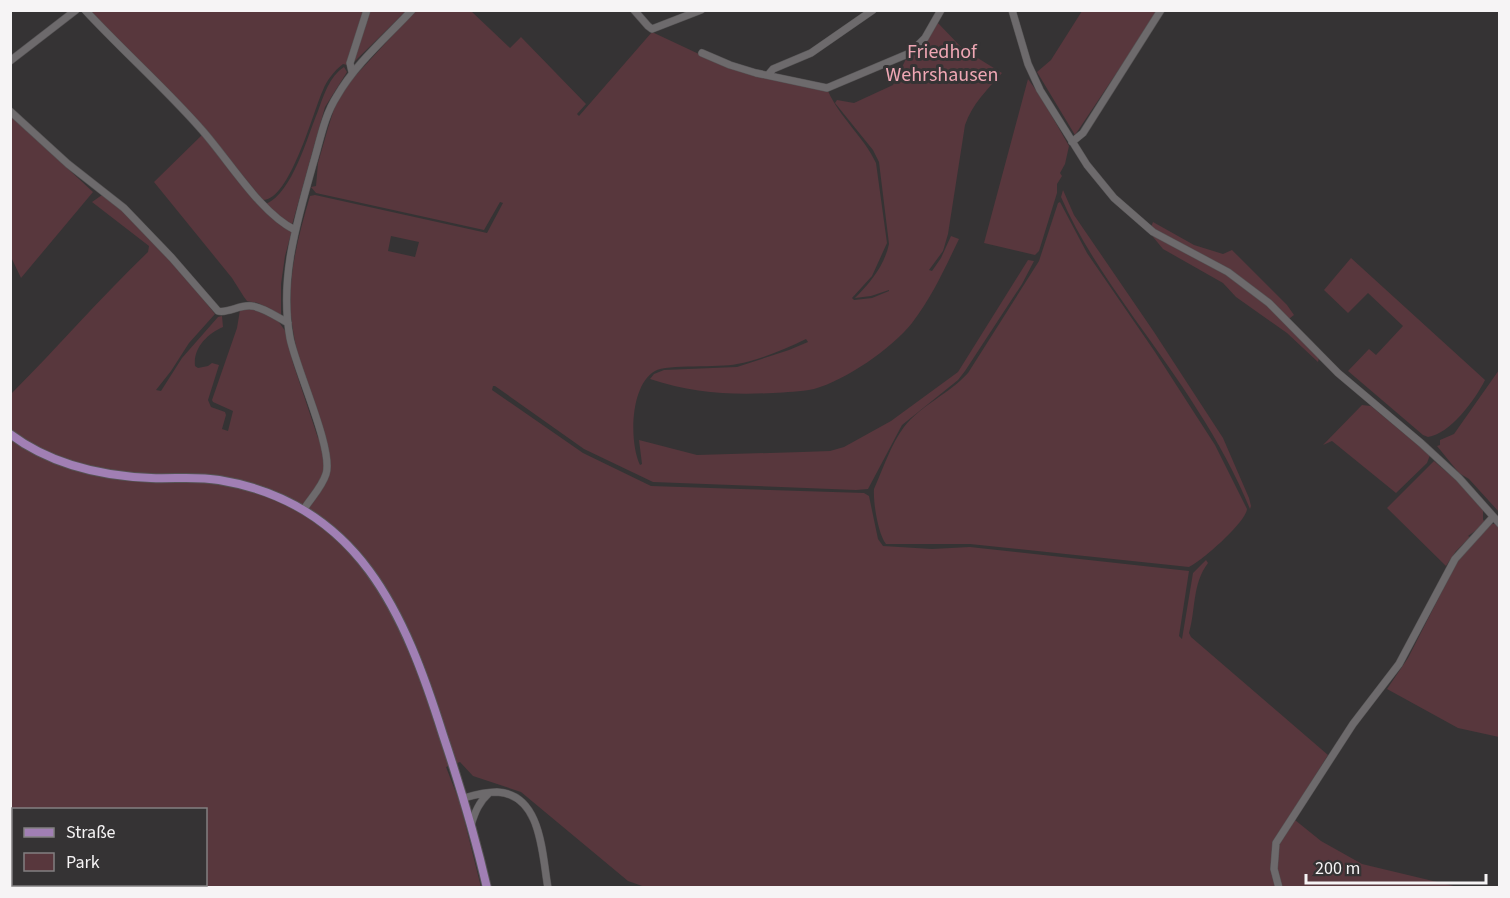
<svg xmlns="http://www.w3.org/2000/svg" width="1510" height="898" font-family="'Source Sans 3',sans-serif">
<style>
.green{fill:#58373d;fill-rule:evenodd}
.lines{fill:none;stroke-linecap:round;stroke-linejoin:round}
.minor-casing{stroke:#555354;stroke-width:8}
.major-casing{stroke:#555354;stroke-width:10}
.minor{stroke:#6d6a6c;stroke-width:7}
.major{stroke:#a17fb4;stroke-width:8}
.labels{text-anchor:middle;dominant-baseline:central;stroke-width:6;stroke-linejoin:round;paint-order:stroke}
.park-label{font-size:20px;fill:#efa7b4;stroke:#353334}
</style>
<rect width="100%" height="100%" fill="#353334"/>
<path class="green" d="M91,10H366L406,11L355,61L347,65L343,64C334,71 327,80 323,90C313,112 290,200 263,200L205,130L90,12Z
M416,10L471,11L510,48L521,37L586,104L577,114L579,116L652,32L701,55L828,91C840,118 864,137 876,163L887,243L872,276L852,298L854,300L872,298L889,291V290L871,296L855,298C871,282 884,266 889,244L879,162L873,150L835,103L837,100L854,103L893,85L907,57L915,53L927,40L937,22L963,49L1002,73C987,90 972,104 965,125L948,234L943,251L929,270L932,271L941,258L951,236L959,239C945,268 932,297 912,323C891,349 846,380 814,389C800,392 786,392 773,393C729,395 692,393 650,379L654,374L664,370L737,367L789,350L808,342L806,339C785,349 760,360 737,364C719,368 667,364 655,371C630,385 629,442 640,465L642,464L639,440L697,455L802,452L830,451L844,447L891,421L958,372L1028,260L1034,261L1022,284L965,371L958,380L902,425L868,489L856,490L653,482L584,449L495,386H493L492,390L583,453L651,486L864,493L869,496L878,539L883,546L932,549L970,547L1189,571L1179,636L1182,639L1193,573L1206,560L1208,563C1192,584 1196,609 1189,633L1191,637L1328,755L1290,816L1321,841L1362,864L1458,887H645L628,881L521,792L473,776L460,762L446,767L460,803L481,887L11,888V394C57,348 100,298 148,252L149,246L92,202L102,195L123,211L171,259L215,314L189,343L171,371L156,390L161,391L182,358L218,317L222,316L223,327C207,334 193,348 195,366L198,368L208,366L212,363L219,365L208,400L211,407L225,412L226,415L222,429L228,431L233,411L213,402L212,400L237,328L240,310L252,309L264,314L278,321L286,332L293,363L318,438L326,439C313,402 297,363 292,324C286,281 298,237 310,196L315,195L487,233L503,203L500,202L484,230L316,193L311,187L316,186L318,163L328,128L335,106L345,87ZM391,236L419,242L415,257L388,251ZM14,810H206V884H14Z
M1082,11H1158L1075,135L1037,72L1051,60Z
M344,67L347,72L325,107L292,225H290L266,204C293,192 307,137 318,111C324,95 329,77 344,67Z
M1028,79L1041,97L1069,146L1065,164L1060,173L1062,176L1057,184V193L1039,251L1035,255L984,243Z
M10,115L93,192L21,278L11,257Z
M203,134L229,166L292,230L285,256L281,284V315L258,303L247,301L244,297L232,278L154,182Z
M1063,190L1074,215L1154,332L1223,438L1249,498L1251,506L1250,509C1222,440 1177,378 1134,318C1107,279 1080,241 1061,197Z
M1060,202L1087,253L1155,352L1215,445L1247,509C1246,522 1202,561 1189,567L970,544H886C878,534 873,502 874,489C883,469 891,444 904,427C921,405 949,394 968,373L1039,261L1058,203Z
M1153,222L1194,245L1223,254L1232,250L1287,305L1294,315L1285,322L1319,358L1318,362L1287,333L1236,297L1223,283L1163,249L1149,232Z
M1351,258L1485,380C1475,400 1450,434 1428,437L1423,435L1348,371L1369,349L1376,355L1403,326L1368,293L1348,313L1324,290Z
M1499,370V512L1469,479L1459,473L1437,446L1440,445V440L1454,434Z
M1362,405L1371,406L1430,455L1427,463L1396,493L1332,441L1323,445Z
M1434,461L1457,481L1483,510V520L1485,521L1478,529L1468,536L1470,537L1456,551L1446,566L1387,508Z
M1492,524H1495L1500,529L1499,737L1458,728L1387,689L1408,658L1456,564L1466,550Z"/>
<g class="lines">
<defs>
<path id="minor" d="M85,10C123,51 165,88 201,129C228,159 260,213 295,230
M634,10L648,26L652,29L701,10
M1012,10L1028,64L1040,90L1087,165L1114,198L1153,232L1228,272L1269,303L1338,373L1421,443L1459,478L1500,524
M702,53L730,65L756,73L827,88L910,53L925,38L941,10
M10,61L76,10
M352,72L350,63L367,10
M768,75L773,69L811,53L873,10
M10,111L68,164L124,208L172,258L218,311C228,314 240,304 252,306C263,307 277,317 288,323
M1072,142L1083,133L1161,10
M304,509C311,498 322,487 326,474C334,450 296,369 290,338C279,278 297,222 313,164C320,141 324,116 337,96C356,63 386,38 412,10
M464,798C474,795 486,792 497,792C542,794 542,855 548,888
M471,825C475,812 479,802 489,793
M1279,888L1274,869L1276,843L1353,724L1399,664L1455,559L1493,517"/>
<path id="major" d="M10,434C50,464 102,476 151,478C174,479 196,476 219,480C359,503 405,614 443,735C460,786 475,836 487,888"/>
</defs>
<use href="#minor" class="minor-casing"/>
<use href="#major" class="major-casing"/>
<use href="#minor" class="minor"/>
<use href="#major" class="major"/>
</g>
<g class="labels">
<g class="park-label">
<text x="942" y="52">Friedhof<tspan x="942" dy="23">Wehrshausen</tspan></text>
</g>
</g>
<rect width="1510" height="898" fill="none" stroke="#f6f4f5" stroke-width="24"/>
<rect x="12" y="808" width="195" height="78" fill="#353334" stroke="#828081" stroke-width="1.5"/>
<rect x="24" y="828" width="30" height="9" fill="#a17fb4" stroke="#828081" stroke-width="1.5"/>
<text x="66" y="838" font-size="18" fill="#f6f4f5">Straße</text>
<rect x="24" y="853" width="30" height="18" fill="#58373d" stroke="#828081" stroke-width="1.5"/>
<text x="66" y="868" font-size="18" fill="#f6f4f5">Park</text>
<path d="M1306 874v9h180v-9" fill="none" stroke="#f6f4f5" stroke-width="3"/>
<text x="1315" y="874" font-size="18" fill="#f6f4f5" stroke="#353334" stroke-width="4.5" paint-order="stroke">200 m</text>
</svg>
